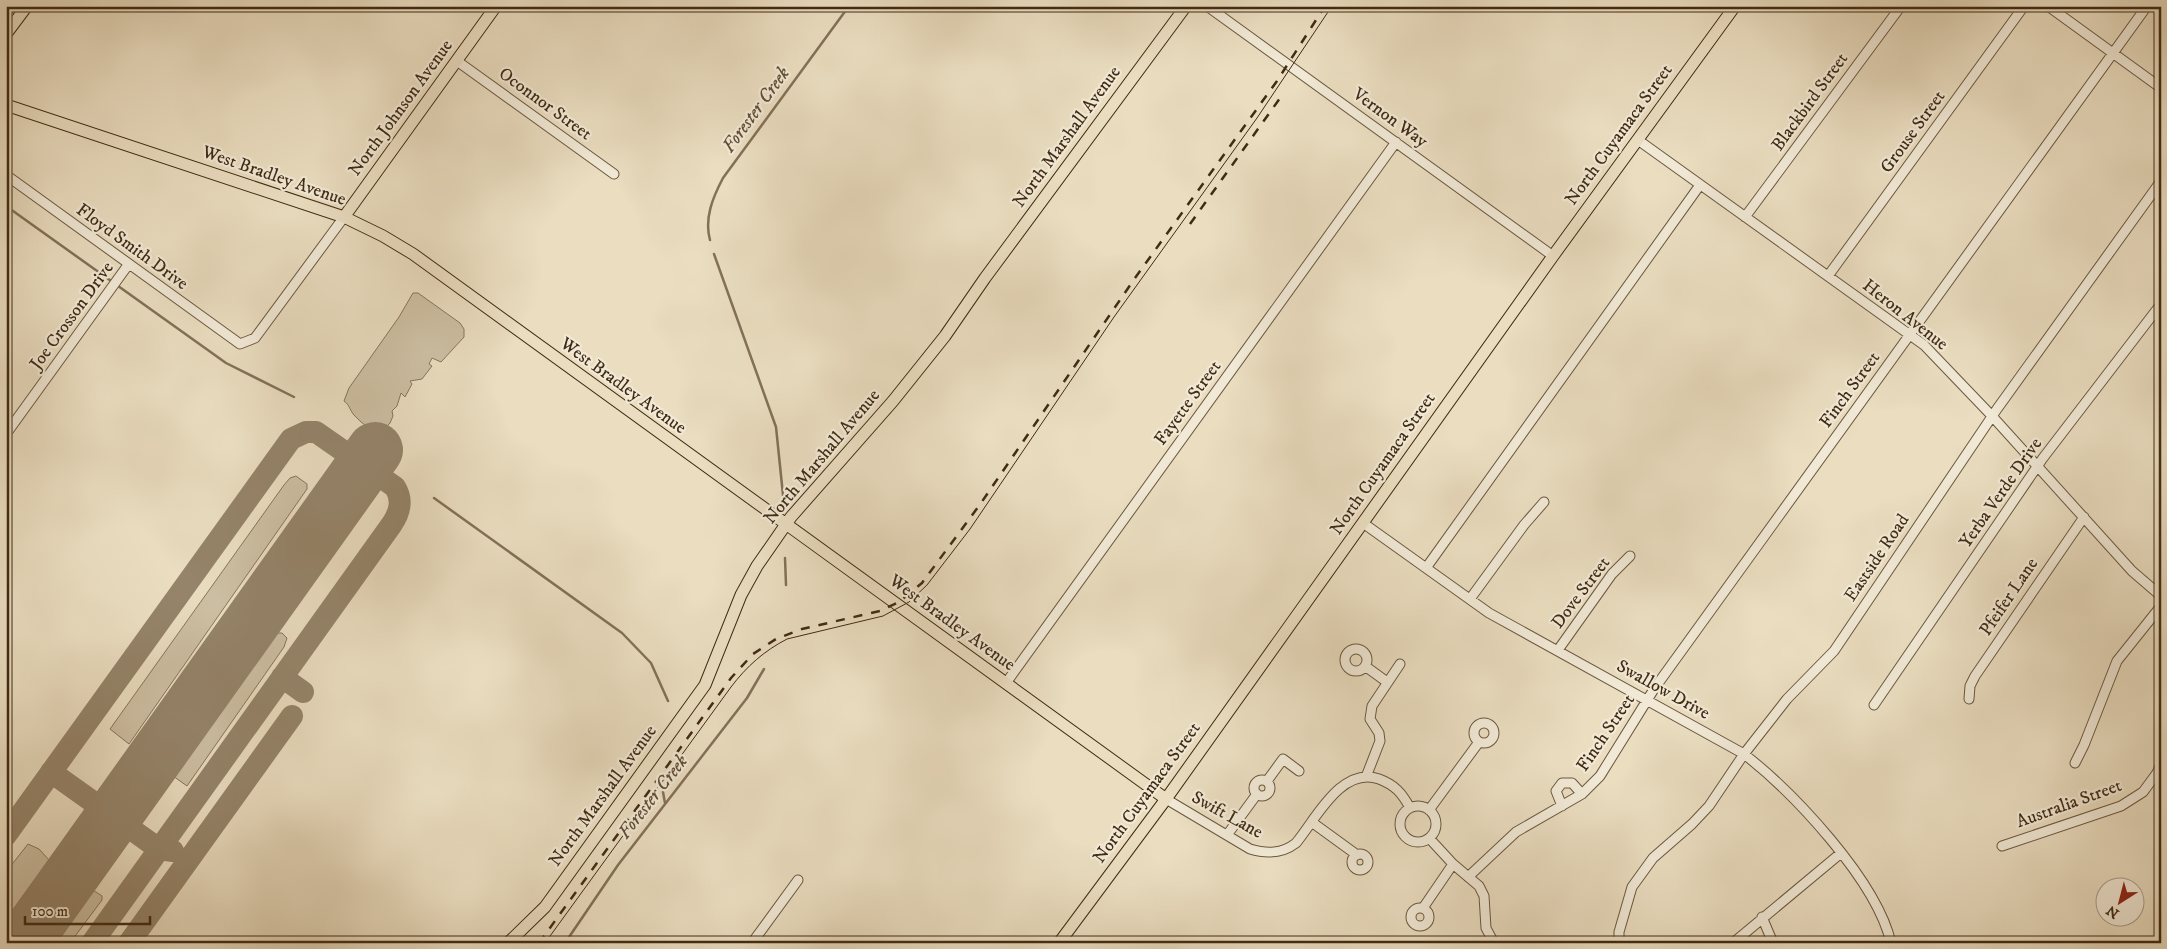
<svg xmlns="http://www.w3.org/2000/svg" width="2167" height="949" font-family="'IM FELL DW Pica',serif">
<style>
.green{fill:#cdbfa3;stroke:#86755c}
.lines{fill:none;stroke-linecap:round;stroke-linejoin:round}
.stream{stroke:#837158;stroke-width:2.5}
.taxiway{stroke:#95846a;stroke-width:22}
.runway{stroke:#95846a;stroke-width:56}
.minor-casing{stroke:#6a583f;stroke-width:11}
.major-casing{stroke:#402b14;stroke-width:13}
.minor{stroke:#f1e9d6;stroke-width:9}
.major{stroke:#eaddc0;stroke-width:11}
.tram{stroke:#402b14;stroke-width:1}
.rail{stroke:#402b14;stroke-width:2.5;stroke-dasharray:9 9;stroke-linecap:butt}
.labels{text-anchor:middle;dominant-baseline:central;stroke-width:4.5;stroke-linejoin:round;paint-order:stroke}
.street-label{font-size:18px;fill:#402b14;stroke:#f1e9d6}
.water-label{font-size:19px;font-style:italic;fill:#624e36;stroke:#f1e9d6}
</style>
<rect width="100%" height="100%" fill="#eaddc0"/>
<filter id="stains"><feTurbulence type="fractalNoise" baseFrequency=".004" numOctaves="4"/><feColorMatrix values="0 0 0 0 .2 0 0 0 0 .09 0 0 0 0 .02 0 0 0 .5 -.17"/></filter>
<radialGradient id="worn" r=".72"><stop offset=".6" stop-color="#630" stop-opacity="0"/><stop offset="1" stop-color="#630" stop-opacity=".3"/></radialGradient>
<path class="green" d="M413,293H418L460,323L464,329V337L441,362L432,358L429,364L432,366L422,379L410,381L412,384L405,397L401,393L397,406L392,411L393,416L390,423L379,435C371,429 362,424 356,417C350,412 350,405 344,401L349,388L399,317Z
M296,476L307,484V489L129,744L110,729L284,485L290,478Z
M278,633H282L287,638L284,647L187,786L173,776L272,638Z
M28,844L39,849L49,860L6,919V872Z
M93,890L102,896V900L70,943H55Z"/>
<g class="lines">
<path class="stream" d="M6,206L226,363L294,397
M710,240C704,218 713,197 723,178L849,6
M714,254L776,427L783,495
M434,498L622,633L651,663L668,701
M785,558L786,585
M663,792L665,803
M565,943L618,865L747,698L764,669"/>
<path class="taxiway" d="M282,677L303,692
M51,772L159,849L173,851
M6,835L291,439L306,432H316L395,487C403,500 400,512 392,524L92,943
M129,943L292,716"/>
<path class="runway" d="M23,943L375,450"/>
<defs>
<path id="minor" d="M1207,6L1553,256
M2048,6L2161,88
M457,61L614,174
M1638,140L1924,345L1992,416L2132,571L2161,596
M6,175L240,344L255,338L344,217
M1745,217L1901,6
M1828,276L2024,6
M6,434L128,265
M1363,523L1489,613L1744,754C1794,793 1877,881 1891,943
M1426,568L1700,185
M1470,599L1524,525L1544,502
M1345 660a11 11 0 1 1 22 0a11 11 0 1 1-22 0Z
M1558,650L1612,574L1630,556
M1365,666L1387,682
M1006,683L1396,142
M1969,699L1970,686L1975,676L2084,517
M1874,705L2043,458L2161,304
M1474 733a10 10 0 1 1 20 0a10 10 0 1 1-20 0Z
M2075,763L2084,745L2117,661L2161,606
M1366,777L1380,741L1379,733L1370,719L1372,706L1400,664
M1254 788a8 8 0 1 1 16 0a8 8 0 1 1-16 0Z
M1267,781L1283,759L1299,771
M1166,799L1250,849C1267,854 1282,854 1296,843C1316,819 1341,766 1379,779C1395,785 1402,793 1410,808
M1562,806L1556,791L1562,783H1572L1582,794
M1400 824a18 18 0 1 1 36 0a18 18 0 1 1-36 0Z
M1429,810L1479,742
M1313,823L1357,855
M1227,835L1257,794
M1429,838L1453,864L1479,886L1484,896L1486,928L1494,943
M2002,846L2121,806L2143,792L2157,773L2161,764
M1352 862a8 8 0 1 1 16 0a8 8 0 1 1-16 0Z
M1468,877L1516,832L1582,794L1600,776L1654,689L2147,6
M1423,908L1453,864
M1411 917a9 9 0 1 1 18 0a9 9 0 1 1-18 0Z
M1762,917L1773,943
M752,943L798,880
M1619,943V932L1632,887L1653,858L1692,824L1709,806L1744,754L1787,699L1834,651L1997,409L2161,181
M1733,943L1841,853"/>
<path id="major" d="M6,34L27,6
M6,105L344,217L383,236L413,254L1166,799
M344,217L496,6
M508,943L545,907L705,685L741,595L757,566L791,517L893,401L945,336L985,278L1186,6
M1059,943L1166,799L1553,256L1735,6"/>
</defs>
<use href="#minor" class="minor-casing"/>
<use href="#major" class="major-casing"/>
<use href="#minor" class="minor"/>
<use href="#major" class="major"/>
<path class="tram" d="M545,943L731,687C747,666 764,651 787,639L883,616L909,602L927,585L970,529L1114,317L1257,118L1332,6"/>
<path class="rail" d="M1190,224L1283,94
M539,943L731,678L753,654L776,639L802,629L880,611L899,602L922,583L981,503L1135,278L1277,81L1325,6"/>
</g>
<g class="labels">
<g class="street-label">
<text transform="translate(1810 102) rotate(-54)">Blackbird Street</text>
<text transform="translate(545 104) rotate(36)">Oconnor Street</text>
<text transform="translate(401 108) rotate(-54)">North Johnson Avenue</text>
<text transform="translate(1390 118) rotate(36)">Vernon Way</text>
<text transform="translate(1913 132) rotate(-54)">Grouse Street</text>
<text transform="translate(1619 135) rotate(-54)">North Cuyamaca Street</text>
<text transform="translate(1067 137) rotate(-54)">North Marshall Avenue</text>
<text transform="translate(274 176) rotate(19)">West Bradley Avenue</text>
<text transform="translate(132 247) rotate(36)">Floyd Smith Drive</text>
<text transform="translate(1905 315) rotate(38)">Heron Avenue</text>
<text transform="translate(72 316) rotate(-54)">Joe Crosson Drive</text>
<text transform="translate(623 386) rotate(36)">West Bradley Avenue</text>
<text transform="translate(1850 390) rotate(-54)">Finch Street</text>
<text transform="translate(1188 403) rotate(-54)">Fayette Street</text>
<text transform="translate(822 457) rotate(-50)">North Marshall Avenue</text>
<text transform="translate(1383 464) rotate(-55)">North Cuyamaca Street</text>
<text transform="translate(2001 493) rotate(-55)">Yerba Verde Drive</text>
<text transform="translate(1877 558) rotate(-56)">Eastside Road</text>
<text transform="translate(1581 593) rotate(-53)">Dove Street</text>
<text transform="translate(2009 597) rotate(-56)">Pfeifer Lane</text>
<text transform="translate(952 623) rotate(36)">West Bradley Avenue</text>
<text transform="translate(1663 690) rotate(29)">Swallow Drive</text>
<text transform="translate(1606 733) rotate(-56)">Finch Street</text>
<text transform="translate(1147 793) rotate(-54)">North Cuyamaca Street</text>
<text transform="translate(603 796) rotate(-54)">North Marshall Avenue</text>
<text transform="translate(2069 804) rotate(-20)">Australia Street</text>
<text transform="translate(1227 815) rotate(29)">Swift Lane</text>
</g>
<g class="water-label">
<text transform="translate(756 110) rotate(-54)">Forester Creek</text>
<text transform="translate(653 797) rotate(-52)">Forester Creek</text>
</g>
</g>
<rect width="2167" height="949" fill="none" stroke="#eaddc0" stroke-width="25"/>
<rect x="8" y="8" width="2152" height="934" fill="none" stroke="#402b14" stroke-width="2.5"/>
<rect x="12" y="12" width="2142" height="924" fill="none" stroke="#402b14"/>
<g transform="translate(2120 902) rotate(216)"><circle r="24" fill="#f1e9d6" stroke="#aa9d88"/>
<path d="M0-4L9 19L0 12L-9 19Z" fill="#8f2418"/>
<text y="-8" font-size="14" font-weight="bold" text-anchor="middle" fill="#402b14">N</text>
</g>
<path d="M25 916v8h125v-8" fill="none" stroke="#402b14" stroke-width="2.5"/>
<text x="32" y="916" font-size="15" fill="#402b14" stroke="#f1e9d6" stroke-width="4" paint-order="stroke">100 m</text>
<rect width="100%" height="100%" filter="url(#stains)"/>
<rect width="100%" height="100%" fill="url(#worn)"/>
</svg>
